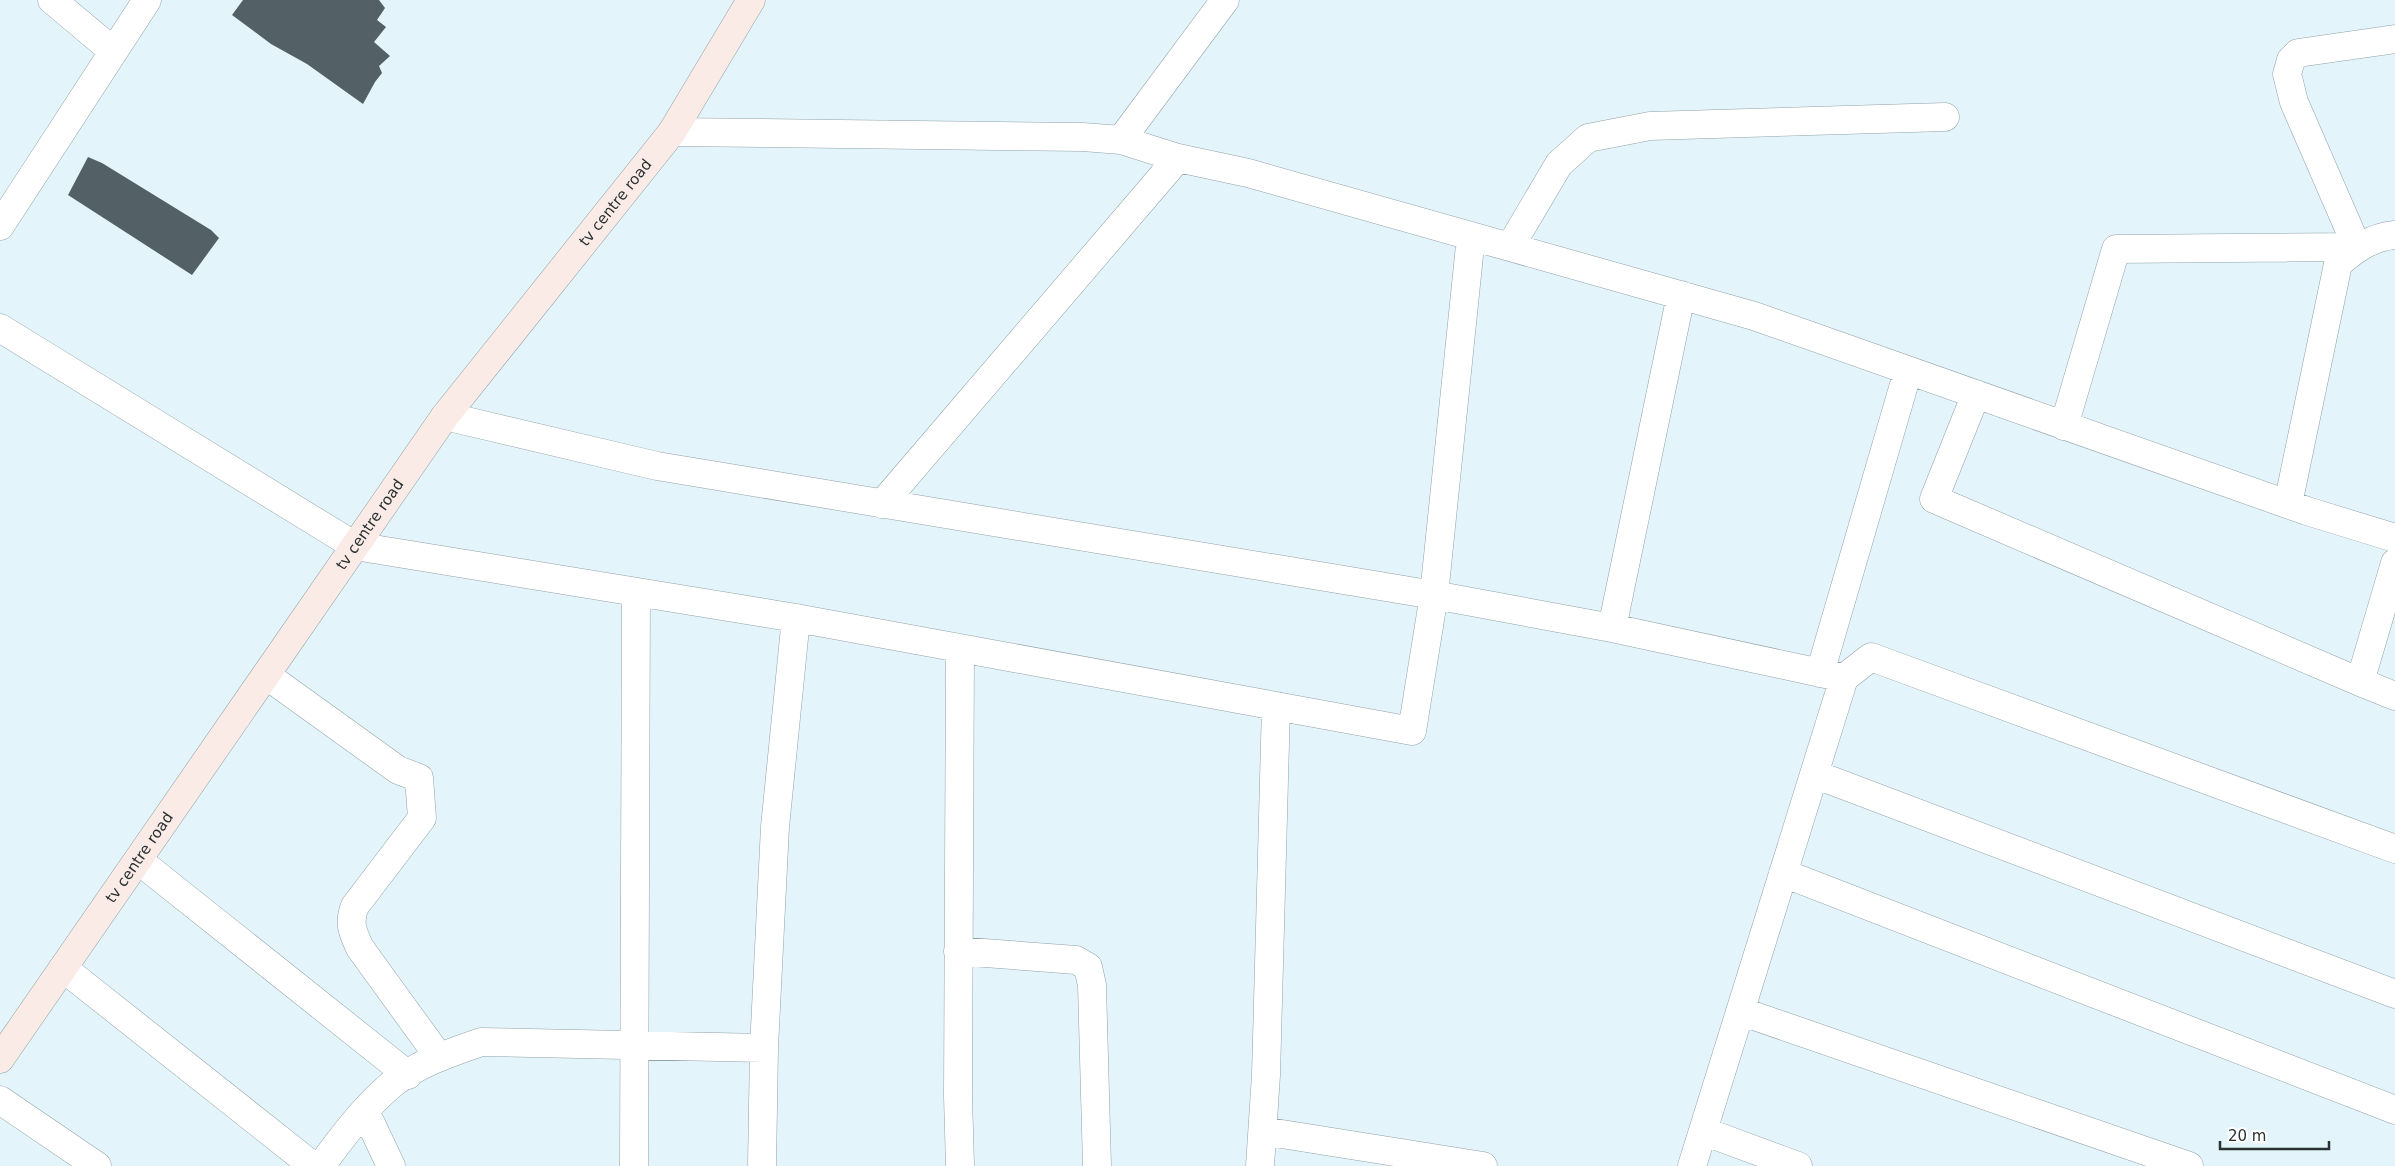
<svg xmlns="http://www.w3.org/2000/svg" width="2395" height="1166" font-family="'DejaVu Sans',sans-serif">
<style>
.building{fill:#536167}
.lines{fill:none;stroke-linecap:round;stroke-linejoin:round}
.minor-casing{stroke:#92a2a8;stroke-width:29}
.secondary-casing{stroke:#92a2a8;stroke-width:29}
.minor{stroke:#fff;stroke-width:28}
.secondary{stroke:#fbebe6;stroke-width:28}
.labels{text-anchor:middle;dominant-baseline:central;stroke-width:5;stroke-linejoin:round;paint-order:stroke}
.street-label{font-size:15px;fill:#2a3133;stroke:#fefefe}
</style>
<rect width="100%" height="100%" fill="#e3f4fa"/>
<path class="building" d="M243,0H379L385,8L377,20L386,27L374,42L390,56L379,66L382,73L375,82L363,104L307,64L271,44L232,15Z
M88,157L102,163L211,230L219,238L192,275L68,195Z"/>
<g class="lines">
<defs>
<path id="minor" d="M52,0L113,51
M672,132L1083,137L1121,140L1178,158L1248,173L1754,316L2307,511L2395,538
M1121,140L1225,0
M0,226L147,0
M1510,247L1559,164L1588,138L1650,126L1945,117
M0,328L355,546L796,618L1412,731L1434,595L1612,628L1844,678L1692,1166
M1976,394L1934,499L2360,682
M445,416L657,466L1434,595L1471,236
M2064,426L2116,249L2357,247L2294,102L2287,74L2291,60L2298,53L2395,39
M882,504L1178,158
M2288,504L2338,264C2355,249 2372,237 2395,235
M2395,563L2360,682L2395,696
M1612,628L1681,295
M1820,673L1908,371
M266,675L398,770L419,778L422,818L355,906C348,923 353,933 360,948L439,1057
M1844,678L1871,657L2395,849
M1814,774L2395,994
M138,860L408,1075
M1783,873L2395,1110
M958,951L1076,960L1088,967L1092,985L1097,1166
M63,968L313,1166
M1740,1011L2189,1166
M0,1100L97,1166
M365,1111L391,1166
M1263,1131L1483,1166
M1703,1131L1798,1166
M321,1166C342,1137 364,1108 391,1085C416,1064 452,1052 481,1042L764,1048
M634,1166L636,592
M762,1166L764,1048L775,827L796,618
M960,1166L958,1096L960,649
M1260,1166L1266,1075L1276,706"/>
<g id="secondary">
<path id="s1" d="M0,1059L445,416L672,132L751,0"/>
</g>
</defs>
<use href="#minor" class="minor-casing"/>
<use href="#secondary" class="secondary-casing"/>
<use href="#minor" class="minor"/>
<use href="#secondary" class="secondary"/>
</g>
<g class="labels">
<g class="street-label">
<text stroke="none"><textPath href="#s1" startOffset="1055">tv centre road</textPath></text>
<text stroke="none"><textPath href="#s1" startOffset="650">tv centre road</textPath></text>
<text stroke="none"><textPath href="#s1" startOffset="245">tv centre road</textPath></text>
</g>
</g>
<path d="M2220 1141v8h109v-8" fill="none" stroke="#2a3133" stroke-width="2.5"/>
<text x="2228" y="1141" font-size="15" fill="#2a3133" stroke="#fefefe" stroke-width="4" paint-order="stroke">20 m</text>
</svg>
